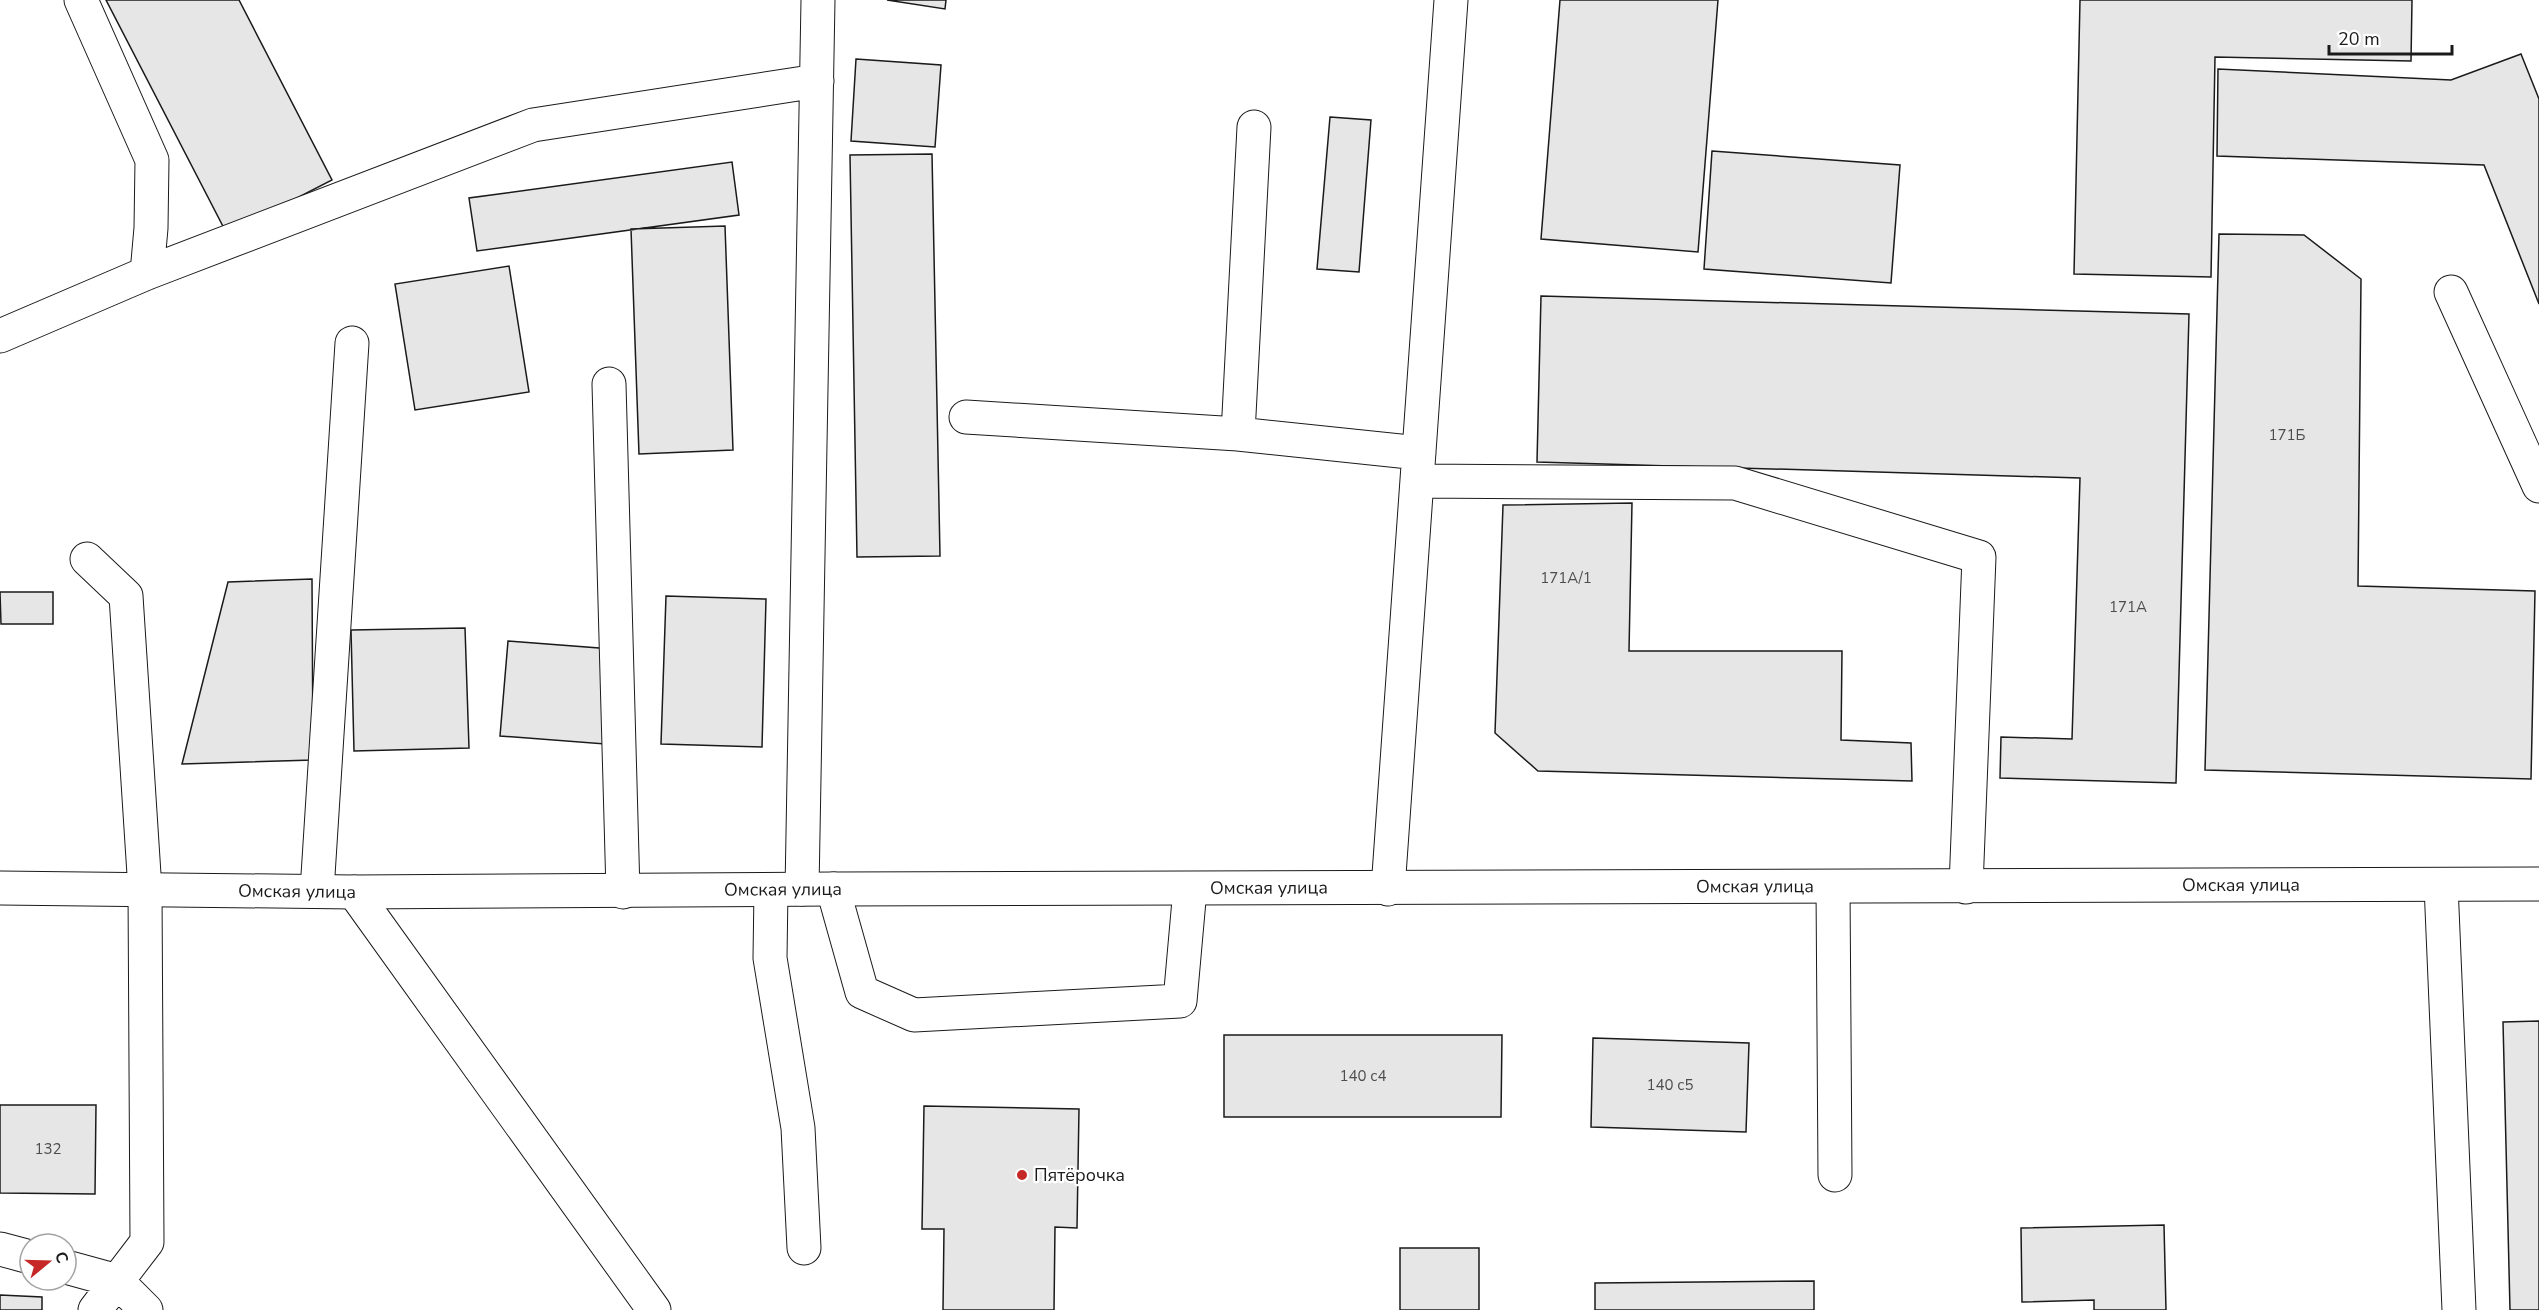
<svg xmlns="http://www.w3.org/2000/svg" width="2539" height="1310" font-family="'Nunito Sans',sans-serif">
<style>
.building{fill:#e6e6e6;stroke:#1a1a1a;stroke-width:1.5}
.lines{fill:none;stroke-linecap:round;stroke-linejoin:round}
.minor-casing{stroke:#1a1a1a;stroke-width:35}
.major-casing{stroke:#1a1a1a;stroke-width:35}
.minor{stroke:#fff;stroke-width:33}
.major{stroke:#fff;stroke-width:33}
.poi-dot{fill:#c62828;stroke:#fff;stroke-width:2}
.labels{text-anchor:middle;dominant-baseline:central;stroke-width:4.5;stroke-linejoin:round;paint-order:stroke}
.number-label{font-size:15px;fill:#4d4d4d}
.street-label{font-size:18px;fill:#1a1a1a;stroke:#fff}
.poi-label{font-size:18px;fill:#1a1a1a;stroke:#fff;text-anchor:start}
</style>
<rect width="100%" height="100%" fill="#fff"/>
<path class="building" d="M106,0H239L332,180L227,234Z
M887,0H946L945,9Z
M1560,0H1718L1698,252L1541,239Z
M2080,0H2412L2411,61L2215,57L2211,277L2074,274Z
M2521,54L2539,99V304L2484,165L2217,156L2218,69L2451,80Z
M856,59L941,65L935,147L851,141Z
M1330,117L1371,120L1359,272L1317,269Z
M1712,151L1900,165L1891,283L1704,269Z
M932,154L940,556L857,557L850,155Z
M732,162L739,215L477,251L469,198Z
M725,226L733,450L639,454L631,229Z
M2219,234L2304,235L2361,279L2358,586L2535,591L2531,779L2205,770Z
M509,266L529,392L415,410L395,284Z
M1541,296L2189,314L2176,783L2000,778L2001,737L2072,739L2080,478L1537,462Z
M1632,503L1629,651H1842L1841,740L1911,743L1912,781L1538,771L1495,733L1503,505Z
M312,579L313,760L182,764L228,582Z
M0,592H53V624H1Z
M666,596L766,599L762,747L661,744Z
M465,628L469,748L354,751L351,630Z
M508,641L612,649L605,744L500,736Z
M2539,1021V1310H2510L2503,1022Z
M1224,1035H1502L1501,1117H1224Z
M1593,1038L1749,1043L1746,1132L1591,1127Z
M0,1105H96L95,1194L0,1193Z
M924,1106L1079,1109L1077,1228L1055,1227L1054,1310H943L944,1229H922Z
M2164,1225L2166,1310H2094V1300L2022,1302L2021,1228Z
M1400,1248H1479V1310H1400Z
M1814,1281V1310H1595V1283Z
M0,1295L42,1297V1310H0Z"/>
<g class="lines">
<defs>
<path id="minor" d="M81,0L152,160L151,228L147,273
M1254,127L1238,434L1419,453
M2451,292L2539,486
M0,336L147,273L533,125L817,81
M609,384L623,892
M966,417L1238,434
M1417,481L1735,483L1979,557L1966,887
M87,559L126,596L145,890L147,1242L95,1310
M2441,885L2459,1310
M1833,887L1835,1175
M802,889L818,0
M833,889L862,992L914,1015L1180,1001L1190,889
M1388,889L1451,0
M771,890L770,958L798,1128L804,1248
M317,891L352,343
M354,892L654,1310
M0,1249L30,1257
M66,1267L117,1281L146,1310"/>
<g id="major">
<path id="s1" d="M0,888L354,892L833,889L2539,884"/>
</g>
</defs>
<use href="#minor" class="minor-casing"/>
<use href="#major" class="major-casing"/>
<use href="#minor" class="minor"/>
<use href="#major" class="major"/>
</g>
<circle class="poi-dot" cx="1022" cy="1175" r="6"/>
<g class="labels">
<g class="number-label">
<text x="2287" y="435">171Б</text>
<text x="1566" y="578">171А/1</text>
<text x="2128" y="607">171А</text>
<text x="1363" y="1076">140 с4</text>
<text x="1670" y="1085">140 с5</text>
<text x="48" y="1149">132</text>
</g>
<g class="street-label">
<text stroke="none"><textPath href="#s1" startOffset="2241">Омская улица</textPath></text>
<text stroke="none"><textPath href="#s1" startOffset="1755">Омская улица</textPath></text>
<text stroke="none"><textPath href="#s1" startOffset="1269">Омская улица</textPath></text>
<text stroke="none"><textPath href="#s1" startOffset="783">Омская улица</textPath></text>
<text stroke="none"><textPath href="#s1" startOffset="297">Омская улица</textPath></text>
</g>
<g class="poi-label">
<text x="1034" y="1175">Пятёрочка</text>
</g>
</g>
<g transform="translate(48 1262) rotate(71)"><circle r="28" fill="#ffffff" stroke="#a3a3a3" stroke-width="1.5"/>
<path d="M0-4.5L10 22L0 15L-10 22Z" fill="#c62828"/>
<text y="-9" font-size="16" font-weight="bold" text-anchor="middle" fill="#1a1a1a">С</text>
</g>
<path d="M2329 45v9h123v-9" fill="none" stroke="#1a1a1a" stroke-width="3"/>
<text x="2338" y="45" font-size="18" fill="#1a1a1a" stroke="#ffffff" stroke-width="4.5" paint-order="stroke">20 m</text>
</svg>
